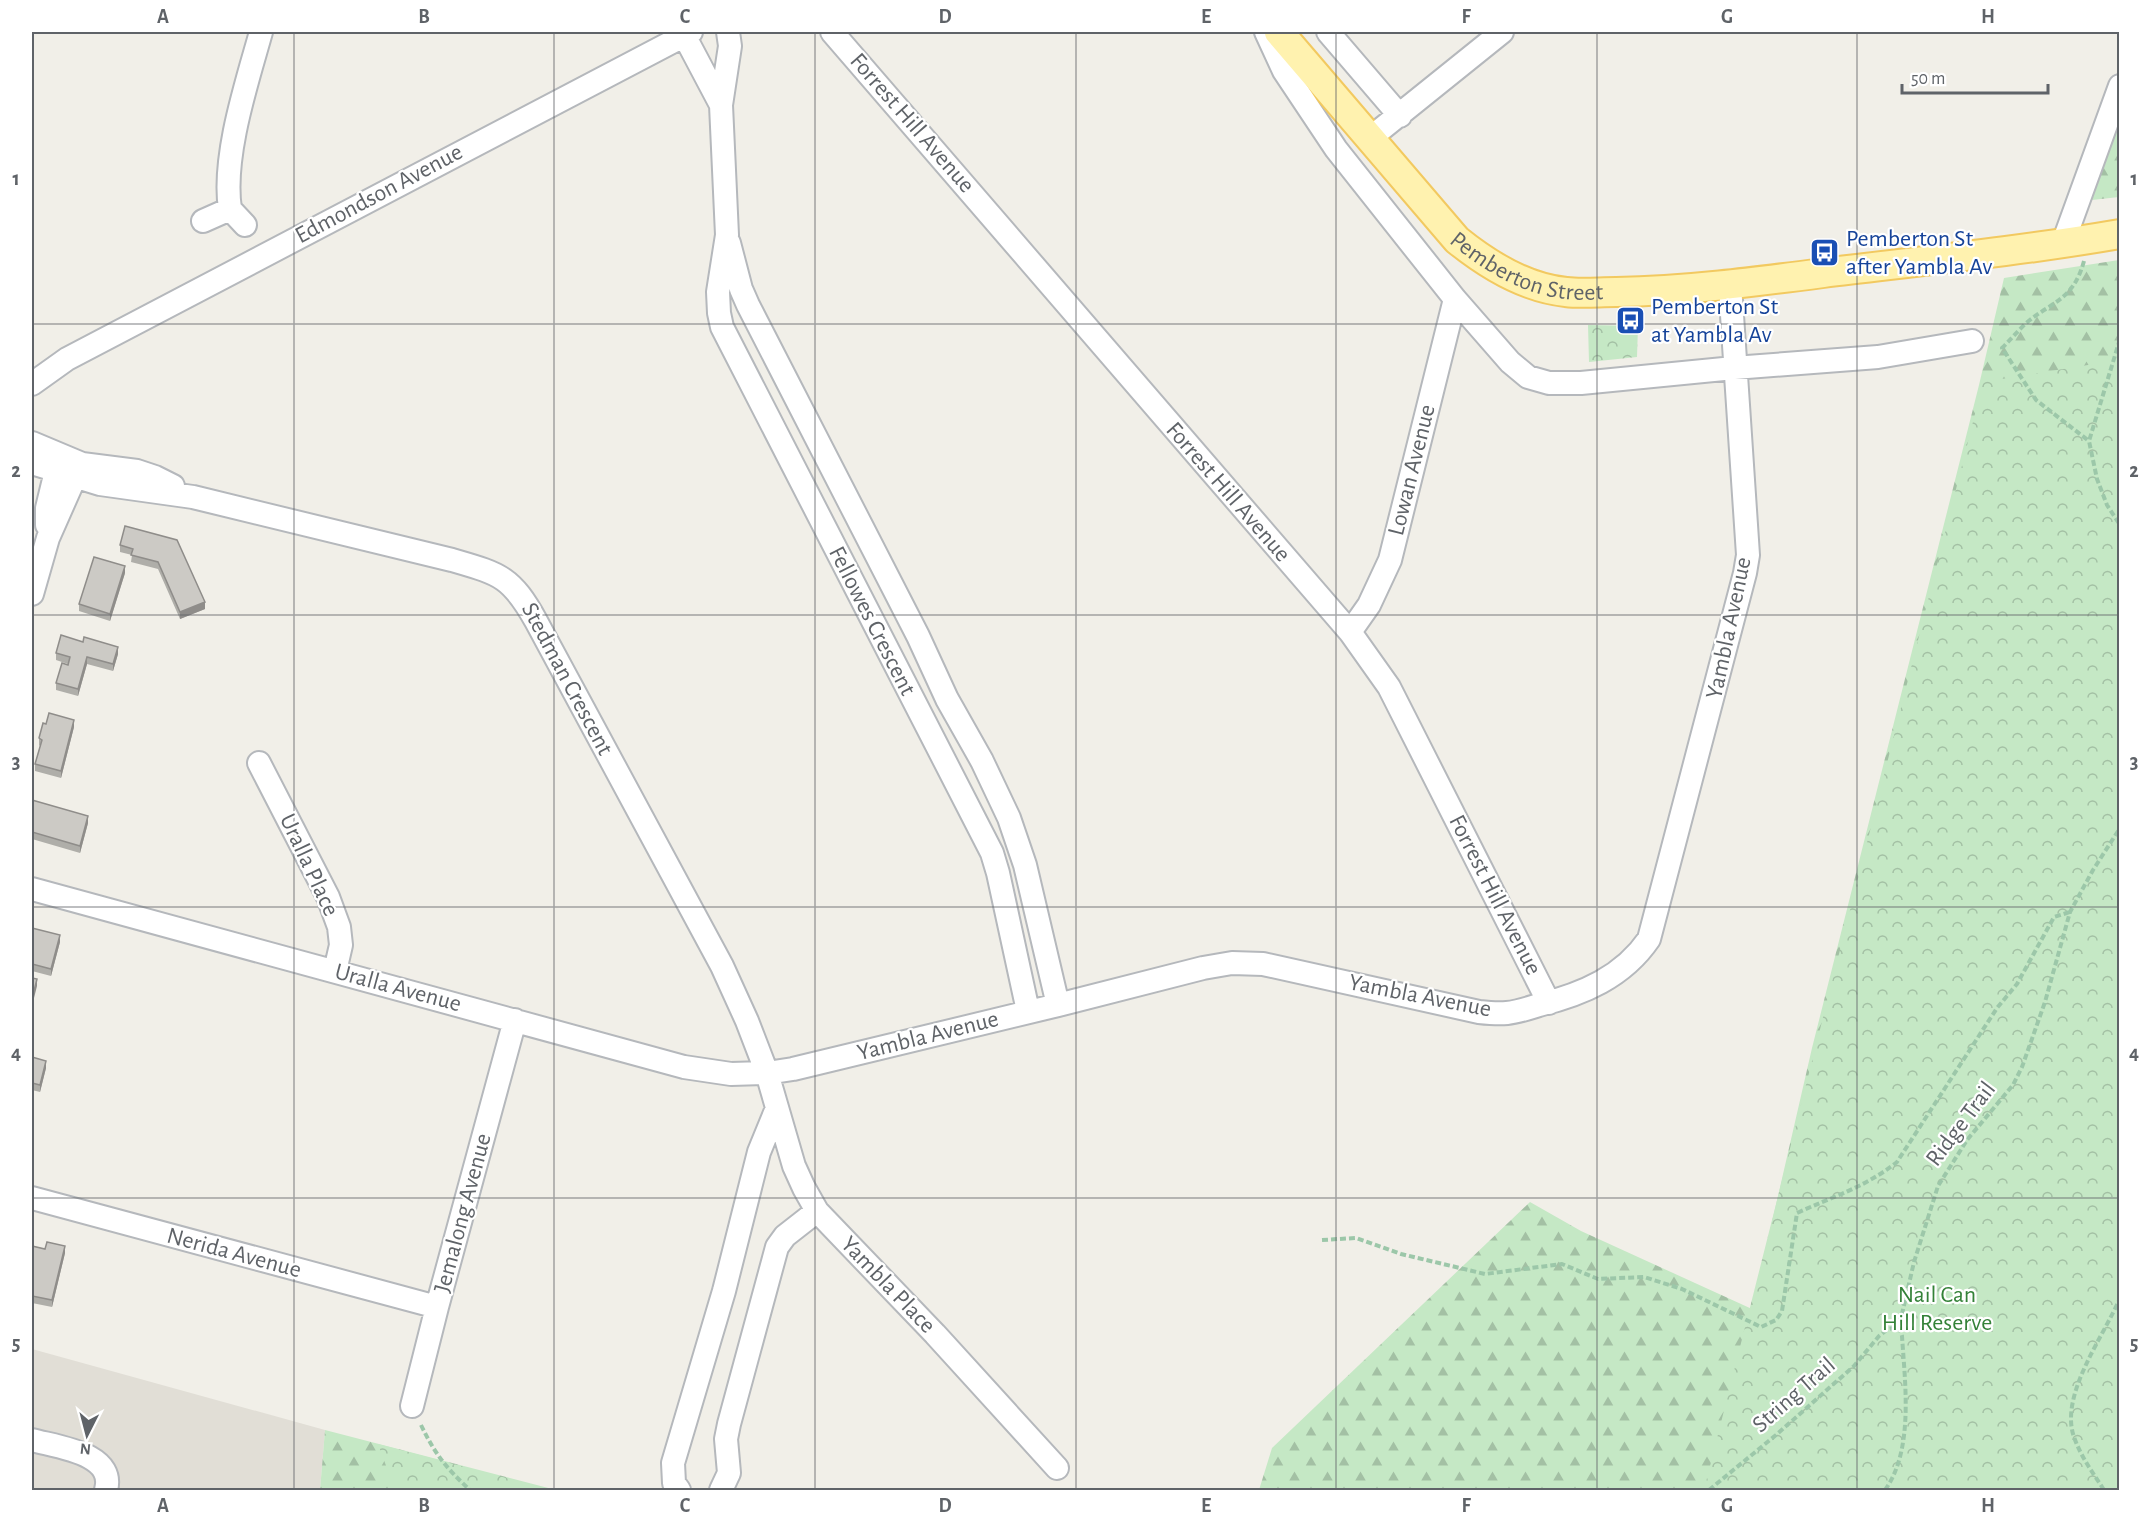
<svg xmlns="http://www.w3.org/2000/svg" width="2151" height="1522" font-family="'Alegreya Sans',sans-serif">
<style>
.education{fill:#e1ded6}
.forest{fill:url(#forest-firs)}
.park{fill:url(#park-crowns)}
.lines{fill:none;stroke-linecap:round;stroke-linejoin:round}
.minor-casing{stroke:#b5b8bc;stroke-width:26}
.major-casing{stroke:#f2c960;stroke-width:32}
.path{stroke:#9cc7a9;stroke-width:4;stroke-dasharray:6 3;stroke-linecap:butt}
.minor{stroke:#fff;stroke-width:22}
.major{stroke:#fff2af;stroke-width:28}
.wall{fill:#afaea9}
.shaded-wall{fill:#8f8d8a}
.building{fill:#cccac5;stroke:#8f8d8a;stroke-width:1.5}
.grid{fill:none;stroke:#5f6368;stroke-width:1.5;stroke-opacity:0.55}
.labels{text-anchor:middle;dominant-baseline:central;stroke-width:4.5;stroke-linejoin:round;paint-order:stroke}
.street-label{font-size:24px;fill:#5f6368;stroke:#fff}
.transit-label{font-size:24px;fill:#164399;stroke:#fff;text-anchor:start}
.park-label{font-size:24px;fill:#348238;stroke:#fff}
.neatline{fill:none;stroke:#5f6368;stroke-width:2}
.grid-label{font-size:20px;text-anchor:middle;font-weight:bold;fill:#5f6368}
</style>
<defs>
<pattern id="forest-firs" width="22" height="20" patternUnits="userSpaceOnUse" patternTransform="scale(1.5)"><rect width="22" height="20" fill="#c5e8c5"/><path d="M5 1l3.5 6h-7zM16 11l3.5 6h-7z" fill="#a3c0a4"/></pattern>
<pattern id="park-crowns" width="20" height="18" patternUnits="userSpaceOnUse" patternTransform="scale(1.5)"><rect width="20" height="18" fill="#c5e8c5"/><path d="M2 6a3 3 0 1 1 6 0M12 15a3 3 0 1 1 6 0" fill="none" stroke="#a3c0a4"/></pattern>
</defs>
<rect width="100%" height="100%" fill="#f1efe8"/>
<path class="education" d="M32,1349L325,1430L320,1490H32Z"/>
<path class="forest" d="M2119,123V197L2092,200Z
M2119,260V1490H1259L1272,1448L1530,1202L1581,1231L1752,1309L1812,1048L1979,385L2004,278Z
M325,1430L556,1490H320Z"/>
<path class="park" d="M1588,325L1638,326L1637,357L1589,362Z
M2119,360V1490H1704L1983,382Z
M378,1444L552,1490H395Z"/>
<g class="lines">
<defs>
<path id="minor" d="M728,32L730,46L721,105L727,235L718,292L719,313L722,327L992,853L998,873L1028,1011
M832,32L1350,632L1389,687L1549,1003
M1266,32L1284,71L1336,149L1455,299L1510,362L1528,377L1549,383H1581L1734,368L1878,357L1972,341
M1328,32L1400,116
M684,35L721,105
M1369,139L1502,32
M203,221L230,209
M245,225L230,209C222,157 247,82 261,32
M729,243L741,289L748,305L918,636L947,699L982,761L1009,818L1025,865L1058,1005
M2063,243L2120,86
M32,384L67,359L691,32
M32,443L82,464L137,471L155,477L173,486
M32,463L100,484L193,497L452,560C500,574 511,576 536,621L722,966L747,1021L767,1073L794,1166L804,1188L817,1211L935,1334L1057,1468
M47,525V508L56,471L68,463
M32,594L48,538L75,477L73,463
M1350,632L1369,605L1390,560L1455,299
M259,763L328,897L339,927L341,945L335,971
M32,889L684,1067L731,1074L767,1073L793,1069L1058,1005L1203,968L1232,963L1263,964L1479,1012C1488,1013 1498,1014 1507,1013C1518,1012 1529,1008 1539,1005C1583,994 1623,977 1649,939L1745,573L1748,555L1730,285
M32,1198L437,1307
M412,1406L437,1307L515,1020
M32,1440C57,1447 116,1453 106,1490
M679,1490L674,1483L673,1463L724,1291L759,1152L777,1108
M721,1490L729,1473L726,1439L729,1424L777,1247L785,1236L817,1211"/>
<g id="major">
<path id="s1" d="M1279,32L1457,240C1488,265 1525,288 1566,292C1582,294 1599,292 1616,292C1685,291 1754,282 1823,273C1922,261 2021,251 2120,234"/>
</g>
</defs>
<use href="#minor" class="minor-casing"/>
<use href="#major" class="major-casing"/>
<path class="path" d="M2084,261C2073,301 2052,301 2025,324C2017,332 2010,340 2002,348L2036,400L2089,441
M2120,339L2089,441L2097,479L2107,505L2120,525
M1322,1240L1356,1238L1401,1254L1485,1274L1562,1264L1598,1279L1644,1277L1682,1289L1761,1327L1776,1320L1782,1311L1797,1213C1834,1196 1864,1188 1897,1162L1997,1008L2017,984L2054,917L2070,912
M421,1425C435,1454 446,1468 470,1490
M1709,1490L1776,1435L1854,1366L1879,1336L1888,1329L1899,1327
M1885,1490C1914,1450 1905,1383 1902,1336L1899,1327L1914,1262L1938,1186L1967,1140L2013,1085L2022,1067L2045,1002L2070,912L2093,870L2120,828
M2104,1490C2093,1473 2081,1457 2074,1437C2059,1395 2104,1336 2120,1298"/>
<use href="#minor" class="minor"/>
<use href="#major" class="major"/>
</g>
<path class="wall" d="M125,526L205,609L180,619L158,569L131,562L132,555L120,552V545Z
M125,573L110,621L79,611V604Z
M56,653L118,654L113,671L87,664L78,696L56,690V683L68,664L56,660Z
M74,727L61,778L35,771V764L40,746L39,745V738Z
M32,800L88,823L80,853L32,839Z
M32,928L60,942L51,976L32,971Z
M32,1057L46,1068L40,1092L32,1090Z
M32,1246L65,1253L52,1307L32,1303Z"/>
<path class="shaded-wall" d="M125,566V573L110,621V614Z
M205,602V609L180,619V612Z
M118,647V654L113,671V664Z
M87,657V664L78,696V689Z
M74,720V727L61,778V771Z
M88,816V823L80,853V846Z
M60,935V942L51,976V969Z
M37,979V986L32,1006V999Z
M46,1061V1068L40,1092V1085Z
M65,1246V1253L52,1307V1300Z"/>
<path class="building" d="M125,526L177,540L205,602L180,612L158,562L131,555L133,549L120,545Z
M94,557L125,566L110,614L79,604Z
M61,635L83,642L84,637L118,647L113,664L87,657L78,689L56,683L62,663L68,665L70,657L56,653Z
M49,713L74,720L61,771L35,764L42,740L39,738L43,723L46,724Z
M32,800L88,816L80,846L32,832Z
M32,928L60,935L51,969L32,964Z
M32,978L37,979L32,999Z
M32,1057L46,1061L40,1085L32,1083Z
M47,1242L65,1246L52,1300L32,1296V1246L45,1249Z"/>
<path class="grid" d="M294,32V1490M554,32V1490M815,32V1490M1076,32V1490M1336,32V1490M1597,32V1490M1857,32V1490M32,324H2120M32,615H2120M32,907H2120M32,1198H2120"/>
<defs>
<symbol id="bus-square" viewBox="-11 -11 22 22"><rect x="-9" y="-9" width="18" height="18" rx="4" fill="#1a4fb4" stroke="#fff"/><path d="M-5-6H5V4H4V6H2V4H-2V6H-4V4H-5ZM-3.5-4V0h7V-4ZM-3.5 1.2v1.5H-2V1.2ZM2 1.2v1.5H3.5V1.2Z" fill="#fff"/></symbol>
</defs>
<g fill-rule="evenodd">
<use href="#bus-square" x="1808" y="236" width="33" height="33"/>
<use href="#bus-square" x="1614" y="304" width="33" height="33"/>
</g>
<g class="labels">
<g class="street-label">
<text transform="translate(912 123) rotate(49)">Forrest Hill Avenue</text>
<text transform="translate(379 194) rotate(-28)">Edmondson Avenue</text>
<text stroke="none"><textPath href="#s1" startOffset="351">Pemberton Street</textPath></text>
<text transform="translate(1412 470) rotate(-76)">Lowan Avenue</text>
<text transform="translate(1228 492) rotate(49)">Forrest Hill Avenue</text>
<text transform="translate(872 621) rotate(63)">Fellowes Crescent</text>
<text transform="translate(1729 628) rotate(-78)">Yambla Avenue</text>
<text transform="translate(567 679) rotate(62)">Stedman Crescent</text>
<text transform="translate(309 865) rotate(65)">Uralla Place</text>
<text transform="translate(1495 895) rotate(63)">Forrest Hill Avenue</text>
<text transform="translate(398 988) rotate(15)">Uralla Avenue</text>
<text transform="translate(1420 996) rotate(11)">Yambla Avenue</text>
<text transform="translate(928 1036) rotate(-14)">Yambla Avenue</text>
<text transform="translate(1961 1124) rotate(-53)">Ridge Trail</text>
<text transform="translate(463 1213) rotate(-75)">Jemalong Avenue</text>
<text transform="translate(234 1253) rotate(15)">Nerida Avenue</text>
<text transform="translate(888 1285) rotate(46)">Yambla Place</text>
<text transform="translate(1794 1395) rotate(-41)">String Trail</text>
</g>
<g class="transit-label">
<text x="1846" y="239">Pemberton St<tspan x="1846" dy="28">after Yambla Av</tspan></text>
<text x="1651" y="307">Pemberton St<tspan x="1651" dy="28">at Yambla Av</tspan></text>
</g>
<g class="park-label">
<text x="1937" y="1295">Nail Can<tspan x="1937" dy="28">Hill Reserve</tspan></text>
</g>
</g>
<rect width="2151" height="1522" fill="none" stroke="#ffffff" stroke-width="66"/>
<g transform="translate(87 1435) rotate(186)" stroke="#ffffff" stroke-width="4.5" paint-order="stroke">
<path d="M0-4.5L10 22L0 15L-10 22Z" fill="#5f6368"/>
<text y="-9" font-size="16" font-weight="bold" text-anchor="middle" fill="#5f6368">N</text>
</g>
<path d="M1902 84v9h146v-9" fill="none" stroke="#5f6368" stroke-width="3"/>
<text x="1911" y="84" font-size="18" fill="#5f6368" stroke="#ffffff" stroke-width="4.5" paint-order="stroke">50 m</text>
<rect x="33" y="33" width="2085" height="1456" class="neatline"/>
<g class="grid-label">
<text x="163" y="23">A</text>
<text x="424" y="23">B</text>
<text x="685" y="23">C</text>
<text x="945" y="23">D</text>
<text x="1206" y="23">E</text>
<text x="1466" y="23">F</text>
<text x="1727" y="23">G</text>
<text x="1988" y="23">H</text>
<text x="16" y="185">1</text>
<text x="2134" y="185">1</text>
<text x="16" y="477">2</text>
<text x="2134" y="477">2</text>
<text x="16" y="768">3</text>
<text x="2134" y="768">3</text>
<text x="16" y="1059">4</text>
<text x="2134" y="1059">4</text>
<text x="16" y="1350">5</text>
<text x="2134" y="1350">5</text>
<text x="163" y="1512">A</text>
<text x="424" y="1512">B</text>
<text x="685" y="1512">C</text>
<text x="945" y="1512">D</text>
<text x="1206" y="1512">E</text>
<text x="1466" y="1512">F</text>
<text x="1727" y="1512">G</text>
<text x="1988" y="1512">H</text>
</g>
</svg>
